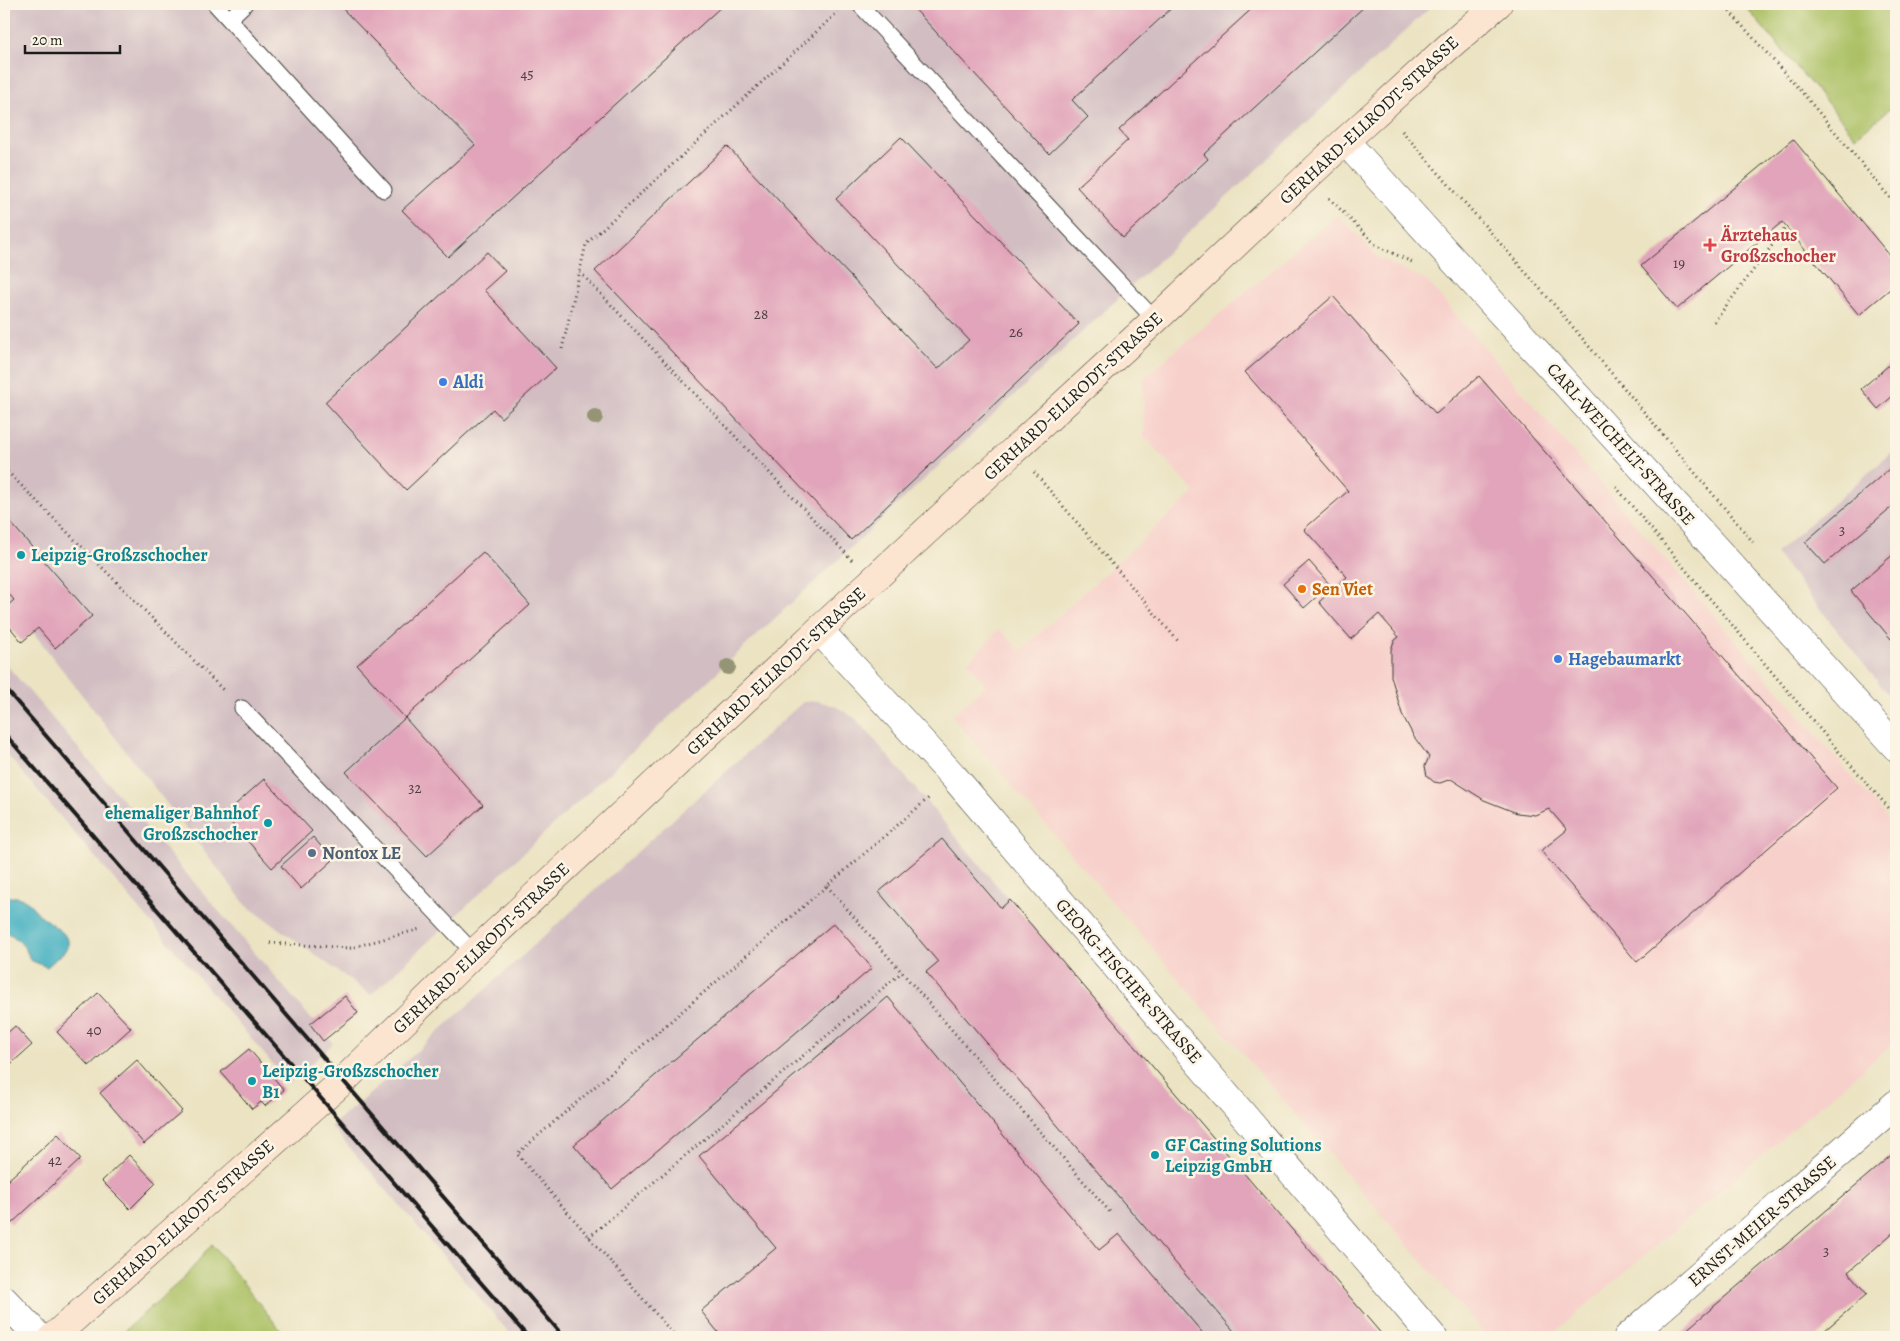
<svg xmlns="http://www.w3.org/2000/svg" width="1900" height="1341" font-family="Alegreya,serif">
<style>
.built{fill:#f7d0cb}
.industrial{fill:#d2bec2}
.green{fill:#acc166;stroke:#646e41}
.water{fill:#45b1c2;stroke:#30666f}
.building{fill:#e1a4ba}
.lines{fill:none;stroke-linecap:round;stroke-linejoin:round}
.service-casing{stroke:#3b3a35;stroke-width:17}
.minor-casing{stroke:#3b3a35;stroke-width:29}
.tertiary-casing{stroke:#3b3a35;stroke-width:29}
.secondary-casing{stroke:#3b3a35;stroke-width:29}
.path{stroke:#3b3a35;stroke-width:3;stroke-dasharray:1 4;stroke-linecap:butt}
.service{stroke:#fff;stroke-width:15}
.minor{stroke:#fff;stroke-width:28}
.tertiary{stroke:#fff;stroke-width:28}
.secondary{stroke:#fce5d0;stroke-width:28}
.rail{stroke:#1c1c1c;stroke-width:4}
.tree{fill:#959575}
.health-dot{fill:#e0444e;stroke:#fcf5e5;stroke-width:2}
.shop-dot{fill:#3f7fe0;stroke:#fcf5e5;stroke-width:2}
.culture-dot{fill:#0f9aa8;stroke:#fcf5e5;stroke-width:2}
.food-dot{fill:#e8710a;stroke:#fcf5e5;stroke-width:2}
.service-dot{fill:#5c6f8a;stroke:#fcf5e5;stroke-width:2}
.labels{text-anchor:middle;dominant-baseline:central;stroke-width:5;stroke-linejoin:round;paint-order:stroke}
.number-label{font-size:15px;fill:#4d3e44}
.street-label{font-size:18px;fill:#1c1c1c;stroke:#fcf5e5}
.health-label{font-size:18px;font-weight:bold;fill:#be3a42;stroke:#fcf5e5;text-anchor:start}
.shop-label{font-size:18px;font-weight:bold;fill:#366cbe;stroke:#fcf5e5;text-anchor:start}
.culture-label{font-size:18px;font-weight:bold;fill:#0d838f;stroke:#fcf5e5;text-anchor:start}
.food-label{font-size:18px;font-weight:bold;fill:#c56008;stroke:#fcf5e5;text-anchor:start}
.service-label{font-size:18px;font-weight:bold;fill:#4e5e75;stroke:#fcf5e5;text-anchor:start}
</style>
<rect width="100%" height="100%" fill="#fcf5e5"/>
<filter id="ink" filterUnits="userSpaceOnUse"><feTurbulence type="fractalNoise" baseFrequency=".02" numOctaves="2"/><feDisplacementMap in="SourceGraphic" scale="10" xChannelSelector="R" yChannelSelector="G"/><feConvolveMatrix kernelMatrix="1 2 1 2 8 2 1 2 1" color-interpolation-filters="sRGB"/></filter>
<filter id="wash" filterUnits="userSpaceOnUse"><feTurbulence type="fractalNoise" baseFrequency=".0096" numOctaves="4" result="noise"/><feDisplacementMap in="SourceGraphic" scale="20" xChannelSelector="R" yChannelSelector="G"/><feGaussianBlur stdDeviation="1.12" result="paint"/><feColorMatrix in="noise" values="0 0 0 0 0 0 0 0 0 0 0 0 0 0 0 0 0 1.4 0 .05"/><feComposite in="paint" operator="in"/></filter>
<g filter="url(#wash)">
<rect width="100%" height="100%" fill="#ebe3c2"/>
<path class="built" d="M1338,215L1379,258L1427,281L1896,828V1041L1549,1337H1487L952,716L985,685L968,662L999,629L1020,651L1195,492L1144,436L1143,378Z"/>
<path class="industrial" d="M4,4H1434L371,995L246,905L4,595Z
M1896,449V705L1776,553Z
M4,662L333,1044L289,1083L4,751Z
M818,701L835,706L855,718L873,738L1377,1337H513L331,1126L373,1091L803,702Z"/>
<path class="green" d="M1743,4H1896V113L1891,108L1856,137Z
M212,1244L286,1337H117L184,1278Z"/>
<path class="water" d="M4,897H17L26,900L41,916L63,933L68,940V948L47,967L30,960C26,945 17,938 4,931Z"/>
<g id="blocks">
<path class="building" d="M338,4H724L448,257L402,210L475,145Z
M910,4H1176L1072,100L1088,117L1049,154Z
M1257,4H1367L1204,154L1208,159L1123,238L1077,187L1128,140L1119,130Z
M901,137L1079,324L851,540L595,271L727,146L938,369L969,340L836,199Z
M1793,139L1896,263V284L1859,315L1782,222L1677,309L1641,266Z
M487,252L505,271L484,290L556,368L501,418L493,409L406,490L325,402Z
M1333,296L1436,414L1479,376L1837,788L1637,962L1541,851L1567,830L1549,809L1535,815L1517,813L1484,800L1451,779L1440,783L1434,782L1427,776L1425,766L1429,757L1414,737L1402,714L1391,676V650L1394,641L1399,637L1379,614L1351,639L1319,602L1347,577L1304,529L1348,491L1245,372Z
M1896,359V393L1878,409L1861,389Z
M1896,463V503L1825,564L1805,542Z
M4,515L92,616L55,648L38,628L22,642L4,620V609L14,600L4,588Z
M483,552L530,605L405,718L357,665Z
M1896,552V635L1891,639L1851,591Z
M1309,561L1330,585L1304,608L1283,584Z
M405,718L483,805L427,856L346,772Z
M264,779L312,831L272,868L224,815Z
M313,837L333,860L301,889L281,866Z
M942,839L1001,908L1010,900L1384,1337H1239L926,972L938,962L879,892Z
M834,923L872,968L612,1189L574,1145Z
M98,993L131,1028L89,1066L57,1032Z
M345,996L358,1013L323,1041L310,1024Z
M888,997L1099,1250L1119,1234L1206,1337H722L701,1311L776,1248L699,1156Z
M15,1026L32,1045L4,1070V1036Z
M249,1049L284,1090L265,1106L261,1102L252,1109L221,1072Z
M137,1060L182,1111L144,1144L100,1093Z
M58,1134L81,1159L11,1224L4,1216V1177L7,1181Z
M1896,1151V1230L1848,1272L1867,1294L1817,1337H1678Z
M129,1155L156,1183L130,1209L102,1181Z"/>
</g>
</g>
<g filter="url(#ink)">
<use href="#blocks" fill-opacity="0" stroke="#3b3a35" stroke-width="1"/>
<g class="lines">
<defs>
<path id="service" d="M215,4L384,190
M859,4L1155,320
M229,19L245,4
M242,708L474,953"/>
<path id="minor" d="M1345,141L1896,747
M819,630L954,777L1433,1337
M1628,1337L1896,1104"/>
<path id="tertiary" d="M4,1300L39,1337"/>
<path id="secondary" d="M53,1337L343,1081L474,953L819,630L1155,320L1345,141L1447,48L1498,4"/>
</defs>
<use href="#service" class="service-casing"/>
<use href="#minor" class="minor-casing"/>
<use href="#tertiary" class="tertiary-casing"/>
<use href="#secondary" class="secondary-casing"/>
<path class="path" d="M1723,4L1806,97L1896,205
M4,81V82
M1402,131L1556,307L1753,542
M1329,198L1377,246L1412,262
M580,272L852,560
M1714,322L1786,227
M562,349L586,244L838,12
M4,468L225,692
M1034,472L1178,641
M1616,487L1840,753L1896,816
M827,886L1110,1212
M270,943L350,948L420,929
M589,1237L902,972
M676,1337L517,1154L931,796"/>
<use href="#service" class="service"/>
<use href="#minor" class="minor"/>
<use href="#tertiary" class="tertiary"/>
<use href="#secondary" class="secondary"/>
<path class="rail" d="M4,687L564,1337
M4,733L528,1337"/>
</g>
<g class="tree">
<circle cx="595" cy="417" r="8"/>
<circle cx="728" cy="667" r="8"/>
</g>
</g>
<path class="health-dot" d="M1707.5 237.5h5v5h5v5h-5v5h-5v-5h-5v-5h5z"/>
<g class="shop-dot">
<circle cx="443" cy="382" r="5"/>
<circle cx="1558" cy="659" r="5"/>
</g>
<g class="culture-dot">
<circle cx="21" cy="555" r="5"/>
<circle cx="268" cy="823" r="5"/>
<circle cx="252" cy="1081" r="5"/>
<circle cx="1155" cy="1155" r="5"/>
</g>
<circle class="food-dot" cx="1302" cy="589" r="5"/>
<circle class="service-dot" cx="312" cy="853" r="5"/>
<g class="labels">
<g class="number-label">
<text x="527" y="74">45</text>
<text x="1679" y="263">19</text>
<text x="761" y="314">28</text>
<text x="1016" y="332">26</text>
<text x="1842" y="530">3</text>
<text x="415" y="788">32</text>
<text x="94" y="1030">40</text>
<text x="55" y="1160">42</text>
<text x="1826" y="1251">3</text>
</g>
<g class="street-label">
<text transform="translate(1369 120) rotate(-43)">GERHARD-ELLRODT-STRASSE</text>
<text transform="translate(1073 396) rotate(-43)">GERHARD-ELLRODT-STRASSE</text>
<text transform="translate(1621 444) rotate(48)">CARL-WEICHELT-STRASSE</text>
<text transform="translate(776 671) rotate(-43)">GERHARD-ELLRODT-STRASSE</text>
<text transform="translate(481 948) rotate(-44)">GERHARD-ELLRODT-STRASSE</text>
<text transform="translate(1129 981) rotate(49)">GEORG-FISCHER-STRASSE</text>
<text transform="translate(1762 1221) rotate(-41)">ERNST-MEIER-STRASSE</text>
<text transform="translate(183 1222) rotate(-42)">GERHARD-ELLRODT-STRASSE</text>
</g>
<g class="health-label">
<text x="1721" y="235">Ärztehaus<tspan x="1721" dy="21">Großzschocher</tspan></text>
</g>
<g class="shop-label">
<text x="453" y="382">Aldi</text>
<text x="1568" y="659">Hagebaumarkt</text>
</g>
<g class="culture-label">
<text x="31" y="555">Leipzig-Großzschocher</text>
<text x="258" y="813" text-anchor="end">ehemaliger Bahnhof<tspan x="258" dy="21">Großzschocher</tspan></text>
<text x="262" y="1071">Leipzig-Großzschocher<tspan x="262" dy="21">B1</tspan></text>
<text x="1165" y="1145">GF Casting Solutions<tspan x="1165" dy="21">Leipzig GmbH</tspan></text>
</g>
<g class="food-label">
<text x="1312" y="589">Sen Viet</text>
</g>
<g class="service-label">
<text x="322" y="853">Nontox LE</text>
</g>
</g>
<rect width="1900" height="1341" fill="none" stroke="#fcf5e5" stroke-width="20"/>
<path d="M25 45v8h95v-8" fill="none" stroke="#1c1c1c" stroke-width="2.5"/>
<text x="32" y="45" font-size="15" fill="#1c1c1c" stroke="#fcf5e5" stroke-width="4" paint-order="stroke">20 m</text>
</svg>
